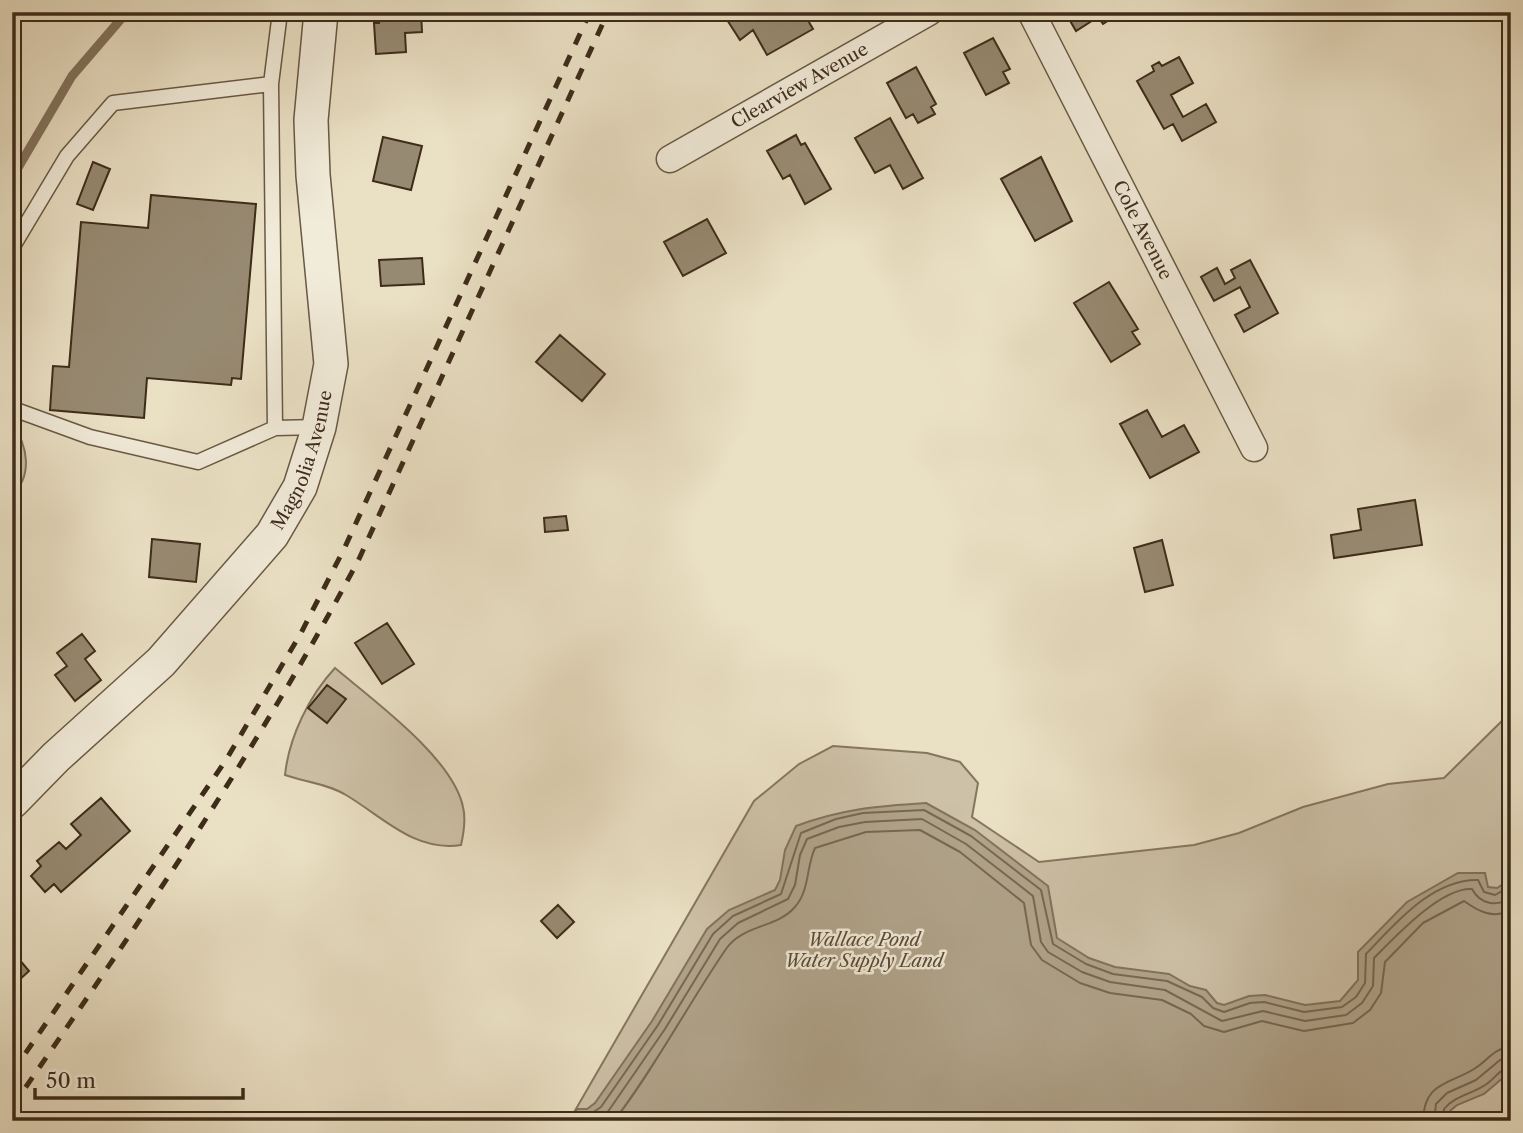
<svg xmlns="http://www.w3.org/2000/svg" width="1523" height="1133" font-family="'Libre Caslon Text',serif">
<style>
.green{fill:#cdc1a7;stroke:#867660;stroke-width:2}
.water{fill:#b0a38a;stroke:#82735d;stroke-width:2}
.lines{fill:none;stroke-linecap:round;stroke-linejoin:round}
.shore{stroke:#776852;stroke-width:2}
.stream{stroke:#82735d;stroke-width:9}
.building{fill:#978a72;stroke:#3e2c1a;stroke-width:2}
.service-casing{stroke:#695944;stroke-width:17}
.minor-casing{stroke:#695944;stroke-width:29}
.tertiary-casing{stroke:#695944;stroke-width:36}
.service{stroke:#f1ebd9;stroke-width:14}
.minor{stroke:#f1ebd9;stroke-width:26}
.tertiary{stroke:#f1ebd9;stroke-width:33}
.rail{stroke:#3e2c1a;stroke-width:5;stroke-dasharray:12 12;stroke-linecap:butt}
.labels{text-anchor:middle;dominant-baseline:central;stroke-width:5;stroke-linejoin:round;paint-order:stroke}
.street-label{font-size:18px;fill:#3e2c1a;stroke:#f1ebd9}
.park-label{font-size:18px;font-style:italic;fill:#5b4a36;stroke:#f1ebd9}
</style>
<rect width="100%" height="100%" fill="#eae0c4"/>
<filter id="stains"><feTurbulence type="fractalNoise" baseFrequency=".00286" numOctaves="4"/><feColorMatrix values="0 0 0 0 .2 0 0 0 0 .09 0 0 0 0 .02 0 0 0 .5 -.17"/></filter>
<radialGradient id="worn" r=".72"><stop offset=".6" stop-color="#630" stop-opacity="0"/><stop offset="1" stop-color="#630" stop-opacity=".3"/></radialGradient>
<path class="green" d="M12,424C28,445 33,476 12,495Z
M335,668C373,700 453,758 463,807C466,819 464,832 461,845C414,852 383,817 346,795C328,784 305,782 285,775C289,737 309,696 335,668Z
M1511,712V1121H569L754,801L799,764L833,746L927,753L960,762L978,783L972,817L1039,862L1194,845L1239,833L1303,807L1388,784L1444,778Z"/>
<path class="water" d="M926,803L975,830L1048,886L1057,938L1089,958L1115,967L1169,974L1190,986L1206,990L1217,1003L1224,1005L1249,996L1265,995L1305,1005L1340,1001L1358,980V952L1407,902L1458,873H1485L1488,887L1497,888L1511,879V1071L1484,1094L1457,1105L1450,1111L1449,1121L573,1120L577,1109H587L595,1103L652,1021L707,929L729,910L775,890L780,880L785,850L796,826C842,809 877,806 926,803Z"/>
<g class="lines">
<path class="shore" d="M580,1121L601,1107L658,1025L713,934L733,916L781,894L801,833L836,819L863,813L924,810L971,836L1041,890L1053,944L1086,964L1113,974L1167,981L1202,997L1213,1008L1224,1012L1250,1003L1264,1002L1304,1012L1342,1007L1356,997L1365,983L1366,954C1395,924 1432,879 1478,880L1484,892L1495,895L1511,886
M598,1121L607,1113L665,1029L720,939L738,923L788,899L795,885L800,855L807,839L839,827L865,822L922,819L966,844L1033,896L1041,942L1048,952L1082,972L1110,982L1165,990L1222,1021L1263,1011L1305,1021L1346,1015L1362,1003L1373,986L1374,958C1395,937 1441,887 1472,889C1480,904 1497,908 1511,897
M614,1121C656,1066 687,1006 726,949C742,925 776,928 794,908C810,891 806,867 815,848L866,832L920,830L960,852L1024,903L1031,945L1042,960L1080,983L1110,993L1162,1000L1191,1014L1204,1026L1224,1032L1262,1021L1304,1031L1353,1023L1370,1010L1381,993L1385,962L1423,923L1464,901C1478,911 1492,919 1511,911
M1423,1121C1424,1082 1448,1085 1474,1069C1488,1061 1493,1048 1511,1047
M1434,1121L1436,1104L1447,1093L1476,1080L1500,1060L1511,1058
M1443,1121L1444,1109C1455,1095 1474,1094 1488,1083C1496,1077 1501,1068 1511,1066"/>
<path class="stream" d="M12,178L72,76L127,12"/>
</g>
<path class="building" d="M378,12H421L422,32L405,33L406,52L376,54L374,23H379Z
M722,12H744L746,16L756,12L761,20L774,12H803L813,29L767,55L753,30L740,40Z
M1065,12H1115L1117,15L1103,24L1098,17L1076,31Z
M993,38L1010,69L1003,72L1009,83L986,95L964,53Z
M1179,57L1193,83L1171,95L1183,117L1206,104L1216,122L1182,141L1173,124L1164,129L1137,81L1154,71L1152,66L1159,62L1162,66Z
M916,67L936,104L931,107L935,114L918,123L913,114L906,118L887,83Z
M890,118L923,178L903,189L890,165L875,173L855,138Z
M796,135L801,145L805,143L831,189L805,204L790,175L783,179L767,151Z
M383,137L422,146L411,190L373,181Z
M1041,157L1072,221L1035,241L1001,179Z
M93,162L110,169L93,210L77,204Z
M151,195L256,204L241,379L232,378L231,385L147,378L144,418L50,410L53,366L69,367L81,222L148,228Z
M707,219L726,253L683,276L664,242Z
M422,258L424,284L381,286L379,260Z
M1250,260L1278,313L1244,332L1235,315L1250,307L1240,287L1214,301L1201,277L1217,268L1225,284L1235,278L1231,270Z
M1109,282L1138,329L1132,332L1140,344L1111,362L1074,303Z
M560,335L605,374L582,401L536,362Z
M1147,410L1162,437L1184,425L1199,452L1150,478L1120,424Z
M1415,500L1422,545L1334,558L1331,535L1361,530L1358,509Z
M566,516L568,530L545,532L544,518Z
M152,539L200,544L196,582L149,577Z
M1162,540L1173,585L1145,592L1134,548Z
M387,623L414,664L382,684L355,643Z
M82,634L95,651L85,659L101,680L75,701L55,675L67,666L57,653Z
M327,685L346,699L327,723L308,708Z
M101,798L130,831L61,892L54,884L45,892L31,876L41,866L37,861L59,842L66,849L81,835L71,824Z
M558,905L574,922L557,938L541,921Z
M18,958L29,971L17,982L12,976V963Z"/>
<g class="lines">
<defs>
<path id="service" d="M12,248L67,156L113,103L271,84
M12,403L16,410L90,437L198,462L275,428L271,84L280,12
M275,428L319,427"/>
<g id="minor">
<path id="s1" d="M1031,12L1254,448"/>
<path id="s2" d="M670,159L929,12"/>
</g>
<g id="tertiary">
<path id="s3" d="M12,802L56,757L161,662L272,535L300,487L319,427L331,364L313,175L311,120L321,12"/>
</g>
</defs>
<use href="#service" class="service-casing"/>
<use href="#minor" class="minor-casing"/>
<use href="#tertiary" class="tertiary-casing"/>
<use href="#service" class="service"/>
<use href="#minor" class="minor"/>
<use href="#tertiary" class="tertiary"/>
<path class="rail" d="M12,1073L226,760L301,633L345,547L590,12
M12,1107C135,929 257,751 359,559L608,12"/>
</g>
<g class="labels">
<g class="street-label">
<text stroke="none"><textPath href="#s2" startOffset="149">Clearview Avenue</textPath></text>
<text stroke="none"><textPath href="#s1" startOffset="245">Cole Avenue</textPath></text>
<text stroke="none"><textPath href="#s3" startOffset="455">Magnolia Avenue</textPath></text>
</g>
<g class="park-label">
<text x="864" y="940">Wallace Pond<tspan x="864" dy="21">Water Supply Land</tspan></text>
</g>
</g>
<rect width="1523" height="1133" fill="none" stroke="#eae0c4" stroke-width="42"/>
<rect x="14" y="14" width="1495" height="1105" fill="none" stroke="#3e2c1a" stroke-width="3.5"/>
<rect x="21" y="21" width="1481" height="1091" fill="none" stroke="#3e2c1a" stroke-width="2"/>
<path d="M35 1088v10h208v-10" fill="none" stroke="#3e2c1a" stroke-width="3.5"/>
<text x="46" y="1088" font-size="21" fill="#3e2c1a" stroke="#f1ebd9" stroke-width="5" paint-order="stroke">50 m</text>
<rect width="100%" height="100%" filter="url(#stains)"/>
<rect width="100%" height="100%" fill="url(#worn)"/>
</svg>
